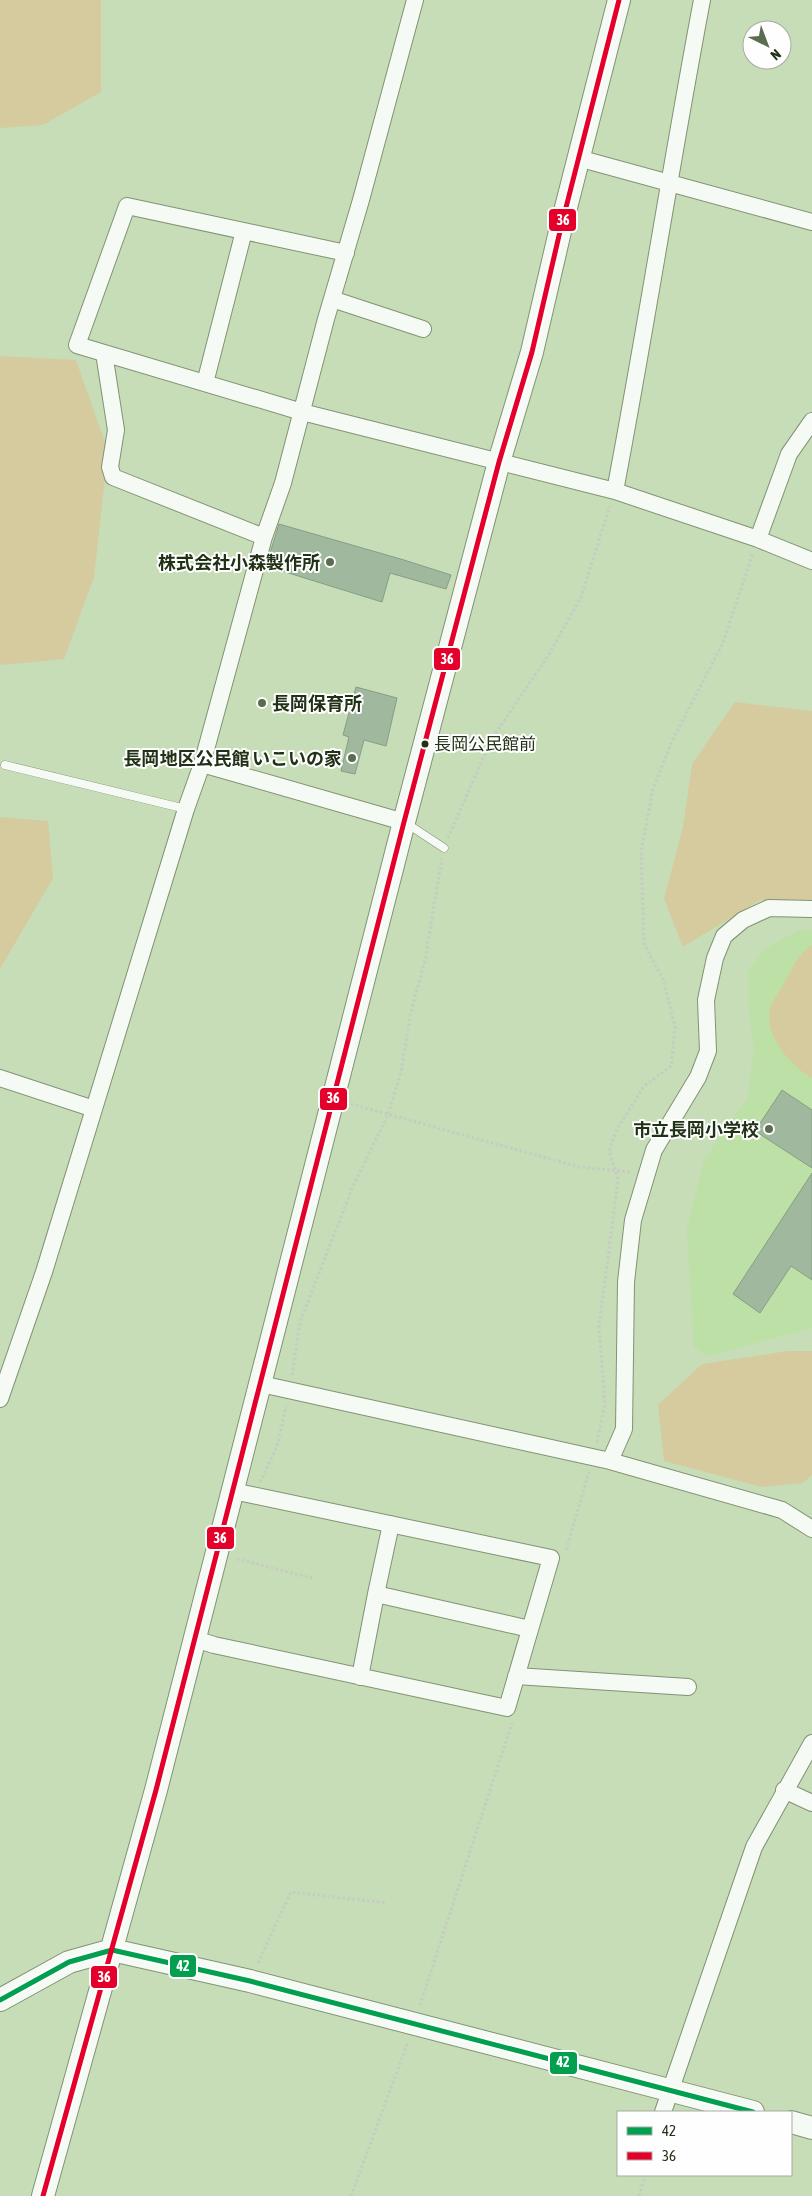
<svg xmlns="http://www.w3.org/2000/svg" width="812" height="2196" font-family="'Asap Condensed','Noto Sans JP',sans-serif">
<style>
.built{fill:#bce0a5}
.green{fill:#d5cb9e}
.building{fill:#a0b99e;stroke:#869e84}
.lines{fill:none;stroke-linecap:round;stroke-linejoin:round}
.lane-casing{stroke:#819375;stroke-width:9}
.street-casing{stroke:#819375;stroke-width:18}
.secondary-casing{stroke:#819375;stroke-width:24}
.path{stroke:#c5ccc1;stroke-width:3;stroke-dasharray:2.5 2.5;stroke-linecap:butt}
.lane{stroke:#f6faf4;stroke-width:8}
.street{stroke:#f6faf4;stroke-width:16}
.secondary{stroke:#f6faf4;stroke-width:22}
.bus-1-casing{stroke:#fefefe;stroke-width:9}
.bus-2-casing{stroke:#fefefe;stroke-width:9}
.bus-1{stroke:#02a04e;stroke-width:5}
.bus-2{stroke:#e4002b;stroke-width:5}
.poi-dot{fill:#5b6d4e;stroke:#fefefe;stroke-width:2}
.bus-dot{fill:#213116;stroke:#fefefe;stroke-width:2}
.labels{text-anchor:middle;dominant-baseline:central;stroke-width:4;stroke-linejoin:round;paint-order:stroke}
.bus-label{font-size:17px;fill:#213116;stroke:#fefefe;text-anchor:start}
.poi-label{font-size:18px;font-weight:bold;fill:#213116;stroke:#fefefe;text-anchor:end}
.line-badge{stroke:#fefefe;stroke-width:2}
.badge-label{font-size:14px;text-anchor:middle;font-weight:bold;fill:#fff}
</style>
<rect width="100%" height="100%" fill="#c6ddb7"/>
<path class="built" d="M800,930H812V1328L707,1356L694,1347L687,1229L704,1160L748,1097L754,1048L749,1012L748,971L765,949Z"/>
<path class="green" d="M0,0H101V92L43,125L0,128Z
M0,356L76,360L108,451L94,577L64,659L3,665L0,663Z
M735,702L812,711V900H760L683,947L664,899L683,827L692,764Z
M0,817L48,821L53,878L0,969Z
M812,945V1078C792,1067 763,1035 770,1009C773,999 782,988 787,978C794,965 799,953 812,945Z
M788,1351H812V1475L803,1483L762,1487L664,1461L658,1405L702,1364Z"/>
<path class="building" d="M279,524L404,560L451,575L446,589L390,573L382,602L266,566Z
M356,687L397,698L386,746L364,740L355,774L341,771L349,737L343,735Z
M782,1090L812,1110V1168L755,1131Z
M812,1173V1280L791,1266L760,1313L733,1294Z"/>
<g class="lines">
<defs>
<path id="lane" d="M5,765L186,809
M406,823L444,848"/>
<path id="street" d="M578,158L812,222
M346,253L127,206L77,345L302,412L615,491L758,539L812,561
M332,299L423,329
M104,353L116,430L110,467L113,477L264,537
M205,383L244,231
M615,491C646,328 671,164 702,0
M758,539L789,454L812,421
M202,764L404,822
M0,1078L94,1109
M261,1384L610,1461L782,1510L812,1529
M0,1399L44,1272L186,809L202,764L264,537L283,483L326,319L361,200L415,0
M610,1461L624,1429L626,1282L633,1220L654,1150L698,1077L708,1051L706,1000L715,958L724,936L743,920L769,908L812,909
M391,1524L376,1594L530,1629
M195,1639L214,1645L507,1708L551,1558L233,1491
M516,1676L688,1687
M360,1677L376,1594
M784,1790L812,1803
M663,2112L754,1847L812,1743"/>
<path id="secondary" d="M0,2000L69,1962L112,1950L250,1981L753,2112
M791,2122L812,2128
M43,2196L156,1790L404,822L499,462L532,352L561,227L619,0"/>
</defs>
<use href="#lane" class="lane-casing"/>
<use href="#street" class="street-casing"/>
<use href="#secondary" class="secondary-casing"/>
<path class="path" d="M448,838L491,740L548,656L581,597L610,506
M351,1104L579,1167L631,1172
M292,1375L300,1322L353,1186L388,1115L401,1072L411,1012L425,960L442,858
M597,1442L605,1403L599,1327L618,1179L609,1151L616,1131L644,1086L671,1066L675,1027L663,979L644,944L641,851L653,789L672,741L722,645L753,553
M260,1482L277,1447L286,1406
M566,1550L589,1472
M237,1559L312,1578
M258,1963L291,1892L387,1903
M420,2005L512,1723
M351,2196L408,2042
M639,2196L645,2175"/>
<use href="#lane" class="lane"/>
<use href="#street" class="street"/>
<use href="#secondary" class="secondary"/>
<defs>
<path id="bus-1" d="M0,2000L69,1962L112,1950L250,1981L753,2112"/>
<path id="bus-2" d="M43,2196L156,1790L404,822L499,462L532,352L561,227L619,0"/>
</defs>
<use href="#bus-1" class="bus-1-casing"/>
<use href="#bus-2" class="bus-2-casing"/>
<use href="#bus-1" class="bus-1"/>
<use href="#bus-2" class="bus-2"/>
</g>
<g class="poi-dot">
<circle cx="330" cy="562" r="5"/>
<circle cx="262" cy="703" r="5"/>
<circle cx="352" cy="758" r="5"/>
<circle cx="769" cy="1129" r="5"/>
</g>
<circle class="bus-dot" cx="425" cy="744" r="4.5"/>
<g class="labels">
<g class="bus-label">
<text x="434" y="744">長岡公民館前</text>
</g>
<g class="poi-label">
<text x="320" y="562">株式会社小森製作所</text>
<text x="272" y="703" text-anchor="start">長岡保育所</text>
<text x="342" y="758">長岡地区公民館 いこいの家</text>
<text x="759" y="1129">市立長岡小学校</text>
</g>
</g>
<g class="line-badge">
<rect x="548" y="208" width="29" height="24" rx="5" fill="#e4002b"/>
<rect x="433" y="647" width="28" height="24" rx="5" fill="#e4002b"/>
<rect x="319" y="1087" width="29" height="24" rx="5" fill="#e4002b"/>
<rect x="206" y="1526" width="29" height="24" rx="5" fill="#e4002b"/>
<rect x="169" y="1954" width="28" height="24" rx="5" fill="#02a04e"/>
<rect x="90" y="1965" width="28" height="24" rx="5" fill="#e4002b"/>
<rect x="549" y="2051" width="29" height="24" rx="5" fill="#02a04e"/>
</g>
<g class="badge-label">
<text x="563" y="225">36</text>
<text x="447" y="664">36</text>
<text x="333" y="1103">36</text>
<text x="220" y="1543">36</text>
<text x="183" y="1971">42</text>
<text x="104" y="1982">36</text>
<text x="563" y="2067">42</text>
</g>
<rect x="617" y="2111" width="175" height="65" fill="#fefefe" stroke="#a6aca1"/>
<rect x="627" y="2127" width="25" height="8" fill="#02a04e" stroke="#a6aca1"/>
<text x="662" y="2136" font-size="15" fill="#213116">42</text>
<rect x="627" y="2152" width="25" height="8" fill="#e4002b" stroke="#a6aca1"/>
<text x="662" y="2161" font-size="15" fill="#213116">36</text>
<g transform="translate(767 45) rotate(138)"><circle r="24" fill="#fefefe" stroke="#a6aca1"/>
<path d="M0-4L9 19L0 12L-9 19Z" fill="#5b6d4e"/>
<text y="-8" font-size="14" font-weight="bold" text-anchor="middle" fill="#213116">N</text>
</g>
</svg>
